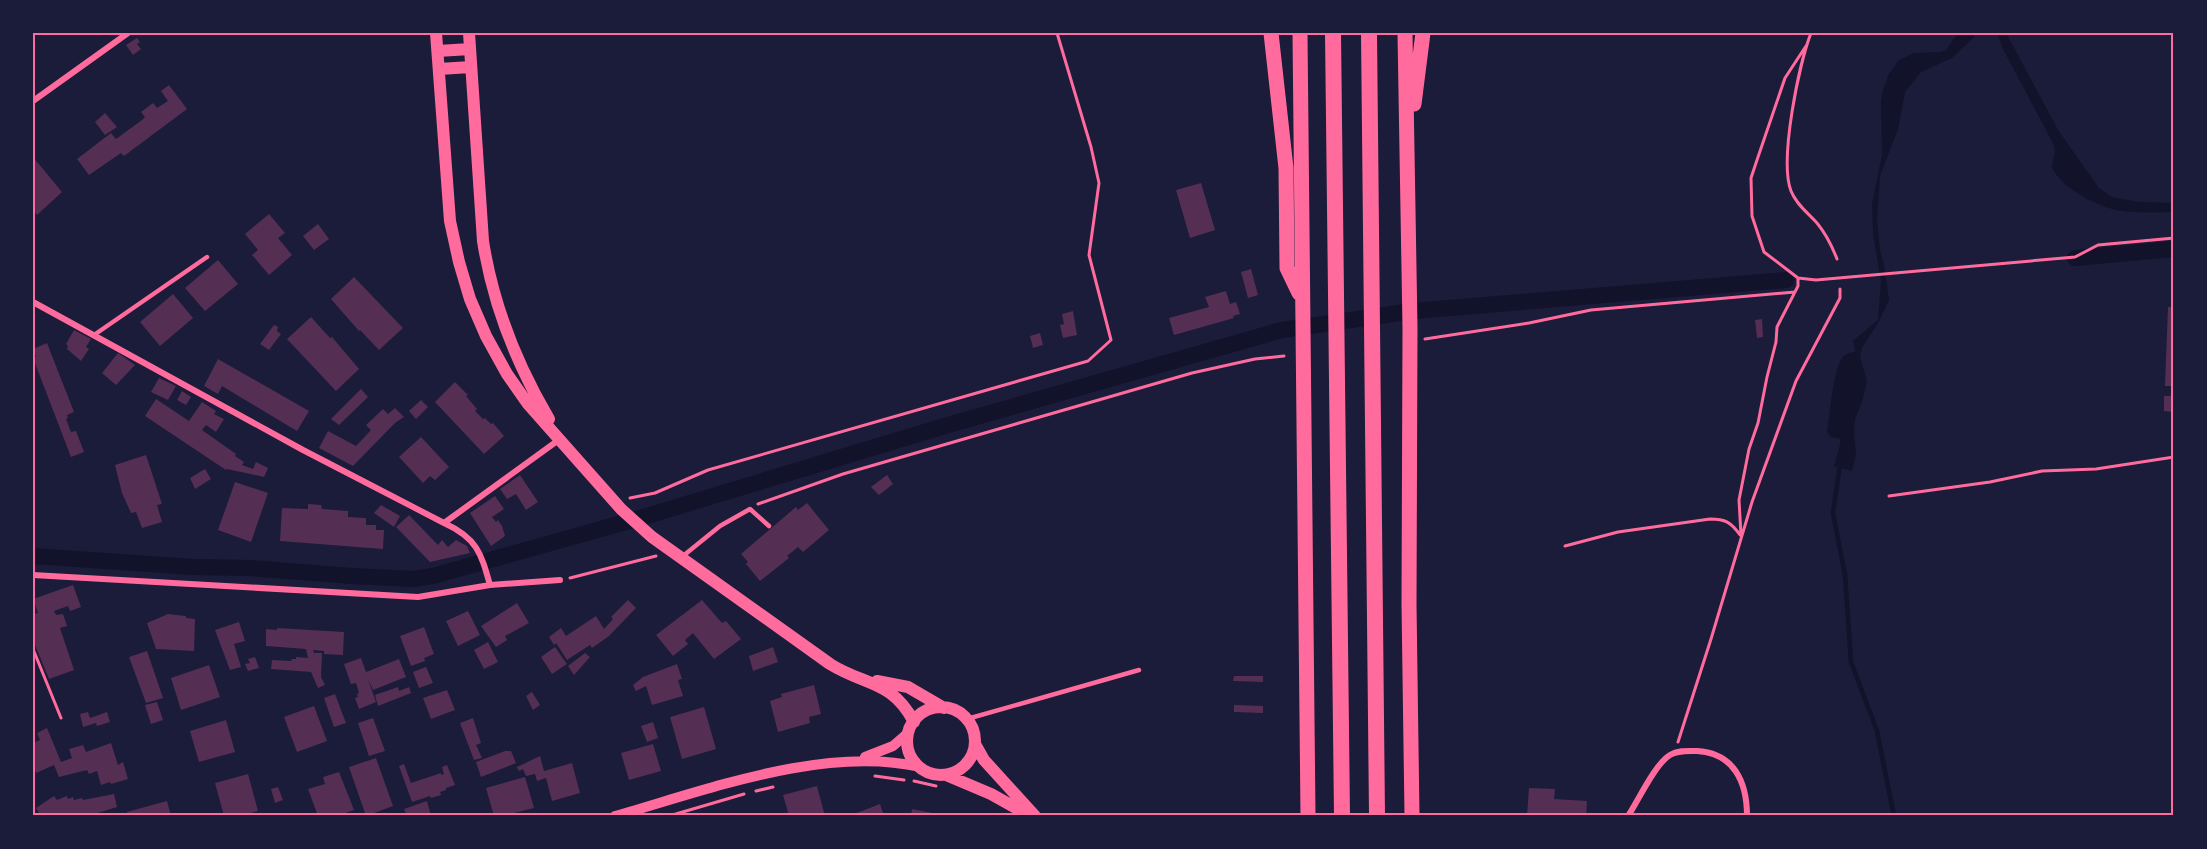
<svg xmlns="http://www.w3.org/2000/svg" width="2207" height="849" font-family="Cabin,sans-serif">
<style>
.water{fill:#12122b}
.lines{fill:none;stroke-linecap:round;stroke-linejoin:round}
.stream{stroke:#12122b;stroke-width:4.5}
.canal{stroke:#12122b;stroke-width:16}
.building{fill:#542f53}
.path{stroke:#ff6b9d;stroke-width:3}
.service{stroke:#ff6b9d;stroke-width:4.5}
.minor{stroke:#ff6b9d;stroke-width:6}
.tertiary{stroke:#ff6b9d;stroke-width:10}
.secondary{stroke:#ff6b9d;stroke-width:12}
.trunk{stroke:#ff6b9d;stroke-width:15}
.motorway{stroke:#ff6b9d;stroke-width:16}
.neatline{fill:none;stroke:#ff6b9d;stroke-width:2}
</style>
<rect width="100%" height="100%" fill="#1b1b3a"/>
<path class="water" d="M1958,33H1975L1974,37L1952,58L1921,72L1905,92L1898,129L1880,176L1877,220L1880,251L1884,265L1889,300L1879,321L1862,348L1860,357L1867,381L1862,402L1855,419L1854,432L1856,454L1852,471L1834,466L1840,445V439L1831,437L1827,432C1830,417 1833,363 1845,355C1847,353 1851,353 1854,352L1855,350L1853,341L1878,320L1881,281L1873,234L1872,204L1882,155L1881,102L1883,89L1889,74L1899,60L1914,53L1941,52L1946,50Z
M1998,33H2006L2058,130L2099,188L2112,197L2138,202L2174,203V212C2157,212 2139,213 2122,211C2100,208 2060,188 2052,167L2055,150L2053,143L2002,47Z"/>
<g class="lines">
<path class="stream" d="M1840,464L1833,513L1845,575L1851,662L1877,731L1894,816"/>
<path class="canal" d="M2075,258L2174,249
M33,556L193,567L249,568L352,576L413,579L433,576L640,518L948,425L1282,330L1413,311L1786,280"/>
</g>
<path class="building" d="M137,38L140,42L137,44L141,49L133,55L126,45Z
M169,85L187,109L124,156L121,153L89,175L77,159L111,133L116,139L142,120L145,117L141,112L153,103L157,108L168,101L161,91Z
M105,113L117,127L105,135L95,122Z
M33,157L62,192L37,215L33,210Z
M1201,183L1215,230L1190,238L1176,190Z
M269,214L285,233L278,238L292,255L269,275L252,255L258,250L245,234Z
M318,224L329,239L314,250L303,236Z
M218,260L238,284L205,311L185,288Z
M1251,269L1258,295L1248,298L1241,272Z
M354,277L403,328L379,350L360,330L359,331L331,299Z
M1226,291L1230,304L1236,302L1240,314L1233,316L1234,318L1174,335L1169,318L1209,307L1205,297Z
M173,294L193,318L160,346L140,322Z
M2168,307H2174V386H2165Z
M1073,311L1077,335L1063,338L1060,325L1064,324L1062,314Z
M311,317L330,338L332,337L359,369L336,391L287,339Z
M1762,319L1763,337L1757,338L1755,320Z
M274,325L278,327L277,331L281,334L269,350L260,344Z
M74,330L91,339L86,347L89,349L81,361L67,349L68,346L66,344Z
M1040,333L1043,345L1033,348L1030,336Z
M47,343L74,412L67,415L68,418L66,419L71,432L76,431L84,452L71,457L33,358L36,357L33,349Z
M118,353L135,365L116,385L102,373Z
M218,359L309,411L297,431L222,386L218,394L204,386Z
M159,378L176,386L168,400L151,392Z
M455,382L468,395L466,396L477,409L475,411L483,419L485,418L491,424L493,423L504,436L484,454L435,402Z
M361,389L368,397L339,425L331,419Z
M182,391L191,397L186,405L177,400Z
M2164,396H2174V412L2164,411Z
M156,399L189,421L202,402L216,411L214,414L224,419L216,432L206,425L202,430L236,454L235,456L244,462L242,465L253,469L256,462L268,468L264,477L227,469L226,470L145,416Z
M421,400L428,407L416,419L409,411Z
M395,408L404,417L396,422L353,466L319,448L328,431L356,446L371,430L366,425L383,409L388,414Z
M421,437L449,467L435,480L430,476L423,483L399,457Z
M146,455L162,504L157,505L162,522L142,528L136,512L131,513L122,493L115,465Z
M205,469L211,479L195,489L190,478Z
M520,475L538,502L526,510L516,494L507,499L500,489Z
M887,475L893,484L879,495L871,487Z
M235,482L268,493L251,542L218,530Z
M495,496L504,509L492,517L496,522L498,520L502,526L505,536L491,546L470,513Z
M807,503L829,530L803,552L798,547L787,556L789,558L760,581L746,564L748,562L741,554L796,507L798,510Z
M308,504L321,505L322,509L348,511V517L366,518V525H376V530H384L383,549L280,541L282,508L308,509Z
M381,505L400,516L394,527L374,513Z
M409,515L438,545L442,540L448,547L456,540L467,546L470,553L430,562L396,527Z
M73,585L81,607L70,611L68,606L54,611L56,615L63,614L67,626L60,628L74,670L49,679L33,640V614L38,613L33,599Z
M628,600L636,608L609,636L592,648L590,645L567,660L556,643L554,645L549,637L561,628L566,636L596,616L604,629L613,619L611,617Z
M702,600L722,623L726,621L741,639L714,659L693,633L685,640L688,644L673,656L656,635Z
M517,603L529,623L505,636L507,640L496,647L481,626Z
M468,611L480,635L458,646L446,621Z
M168,614L186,616V618L195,619L194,651L156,649L147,623Z
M239,622L245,641L234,644L241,667L230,670L215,630Z
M424,627L434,654L424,658L425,661L411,666L400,636Z
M277,628L344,632L343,655L324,654V651L313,650L314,653H322L321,677L325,685L318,688L311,672L271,669L272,660L291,661L292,659H296V657L308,658L306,649L266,646V629L277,630Z
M488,642L498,662L484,669L474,650Z
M555,647L567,664L552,674L541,657Z
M773,647L778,662L753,671L749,656Z
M147,651L163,698L146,703L129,657Z
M585,653L590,657L574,675L568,666Z
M255,657L259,668L248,671L245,664L250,663L248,659Z
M361,658L366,672L399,659L406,677L373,690L368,679L376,702L359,709L355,698L358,697L357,694L359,693L356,683L351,684L344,664Z
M677,664L682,679L678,680L683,696L652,705L646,686L636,691L633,685L643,677Z
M209,665L220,697L181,710L171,678Z
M426,667L433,683L419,688L413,672Z
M1234,676H1263V682L1233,681Z
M814,685L821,714L809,717L810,723L778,732L770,701L782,697L781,694Z
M398,687L399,691L409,687L411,693L378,706L375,695Z
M447,690L455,710L431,719L423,698Z
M532,692L540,705L533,710L526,696Z
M335,694L346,723L334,727L324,698Z
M157,702L163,720L151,724L145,705Z
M1234,705L1263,706V713L1234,712Z
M314,706L327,741L297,752L284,717Z
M704,707L716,749L682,759L670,717Z
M88,712L90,718L107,712L110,722L97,726L96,723L83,727L80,714Z
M373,718L385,751L369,756L358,723Z
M473,718L481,743L476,745L482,758L474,760L460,723Z
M226,720L235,752L199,762L190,731Z
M653,722L658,738L647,742L641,726Z
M47,728L61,762L72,758L69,749L83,745L86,752L111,743L118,765L123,762L128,779L111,784L110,782L101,785L97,771L89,774L87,770L59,777L54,765L36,773L33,766V743L40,740L37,733Z
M653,744L661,771L629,780L621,753Z
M505,751H511L516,763L481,777L476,762Z
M540,756L544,771L572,763L580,793L552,801L546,778L537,781L535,774L526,776L523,769L519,771L517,767Z
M376,758L393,806L366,816L349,767Z
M404,764L411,783L441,773V775L444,774L442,767L447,765L455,785L446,788V790L440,792L441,795L431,798L430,796L412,802L399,766Z
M339,772L354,810L337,816H318L308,789L325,784L323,777Z
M248,774L258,811L240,816L239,813L224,816L215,783Z
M525,777L534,808L502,816H494L486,788Z
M817,786L825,816H789L783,795Z
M278,787L283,800L275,803L271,789Z
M1529,788L1555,789L1554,799L1587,801L1586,816H1527Z
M114,794L117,807L88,816H41L36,808L54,796L57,800L67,796L68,799L73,797L74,800L82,798L83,800Z
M167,801L171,816H128L127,812Z
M427,801L431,816H407L404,809Z
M880,804L884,816H849Z
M912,809L942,815V816H911Z"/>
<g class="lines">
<path class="path" d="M1811,33C1799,64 1779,160 1791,191C1796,204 1808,213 1817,223C1826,234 1832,246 1837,259
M1806,46L1785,78L1757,160L1751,178L1752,216L1764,252L1798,278L1816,280L2075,257L2098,245L2174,238
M1425,339L1529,323L1591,310L1795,292
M1889,496L1990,482L2042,471L2096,469L2174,457
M630,498L655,493L708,470L1088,361L1111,340L1089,255L1099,183L1091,147L1057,33
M758,504L843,474L1192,373L1255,359L1284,356
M1741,535L1739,500L1749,449L1758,423L1767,377L1776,342L1777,327L1798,286V279
M1565,546L1618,532L1710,519C1725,519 1731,522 1740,535
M570,578L656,556
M33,649L61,718
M1678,742L1711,639L1752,502L1796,381L1840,298V289
M875,776L904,780
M914,781L936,786
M756,791L773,787
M669,816L744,794"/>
<path class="service" d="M94,335L207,257
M683,556L720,526L750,509L769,526
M967,719L1139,670"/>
<path class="minor" d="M33,101L128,33
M33,302L303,450L444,523L560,439
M444,523C477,538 481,553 490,585
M33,575L418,597L490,585L560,580
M1628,816C1638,801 1655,764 1670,755C1678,750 1688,751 1697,751C1734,753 1747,782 1747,816"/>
<path class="tertiary" d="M865,757L893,746L908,733
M615,816C707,790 825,745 920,767"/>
<path class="secondary" d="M436,33L450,221L459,262L470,299L486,336L507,374L528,404L621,509L652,537L830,664C865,686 892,680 914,722
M469,33L483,241C493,305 516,363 549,419
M438,51L470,49
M439,69L471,67
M877,681L908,687L944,708
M907 741a34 34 0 1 1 68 0a34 34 0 1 1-68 0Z
M975,744L984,760L1035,816
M946,775L991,794L1030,816"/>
<path class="trunk" d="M1271,33L1286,168L1287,268L1299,293
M1300,33L1308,816
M1405,33L1410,328L1409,604L1412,816
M1414,104L1423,33"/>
<path class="motorway" d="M1333,33L1342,816
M1369,33L1377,816"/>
</g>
<rect width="2207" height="849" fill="none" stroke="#1b1b3a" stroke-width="69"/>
<rect x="34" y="34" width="2138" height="780" class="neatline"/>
</svg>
